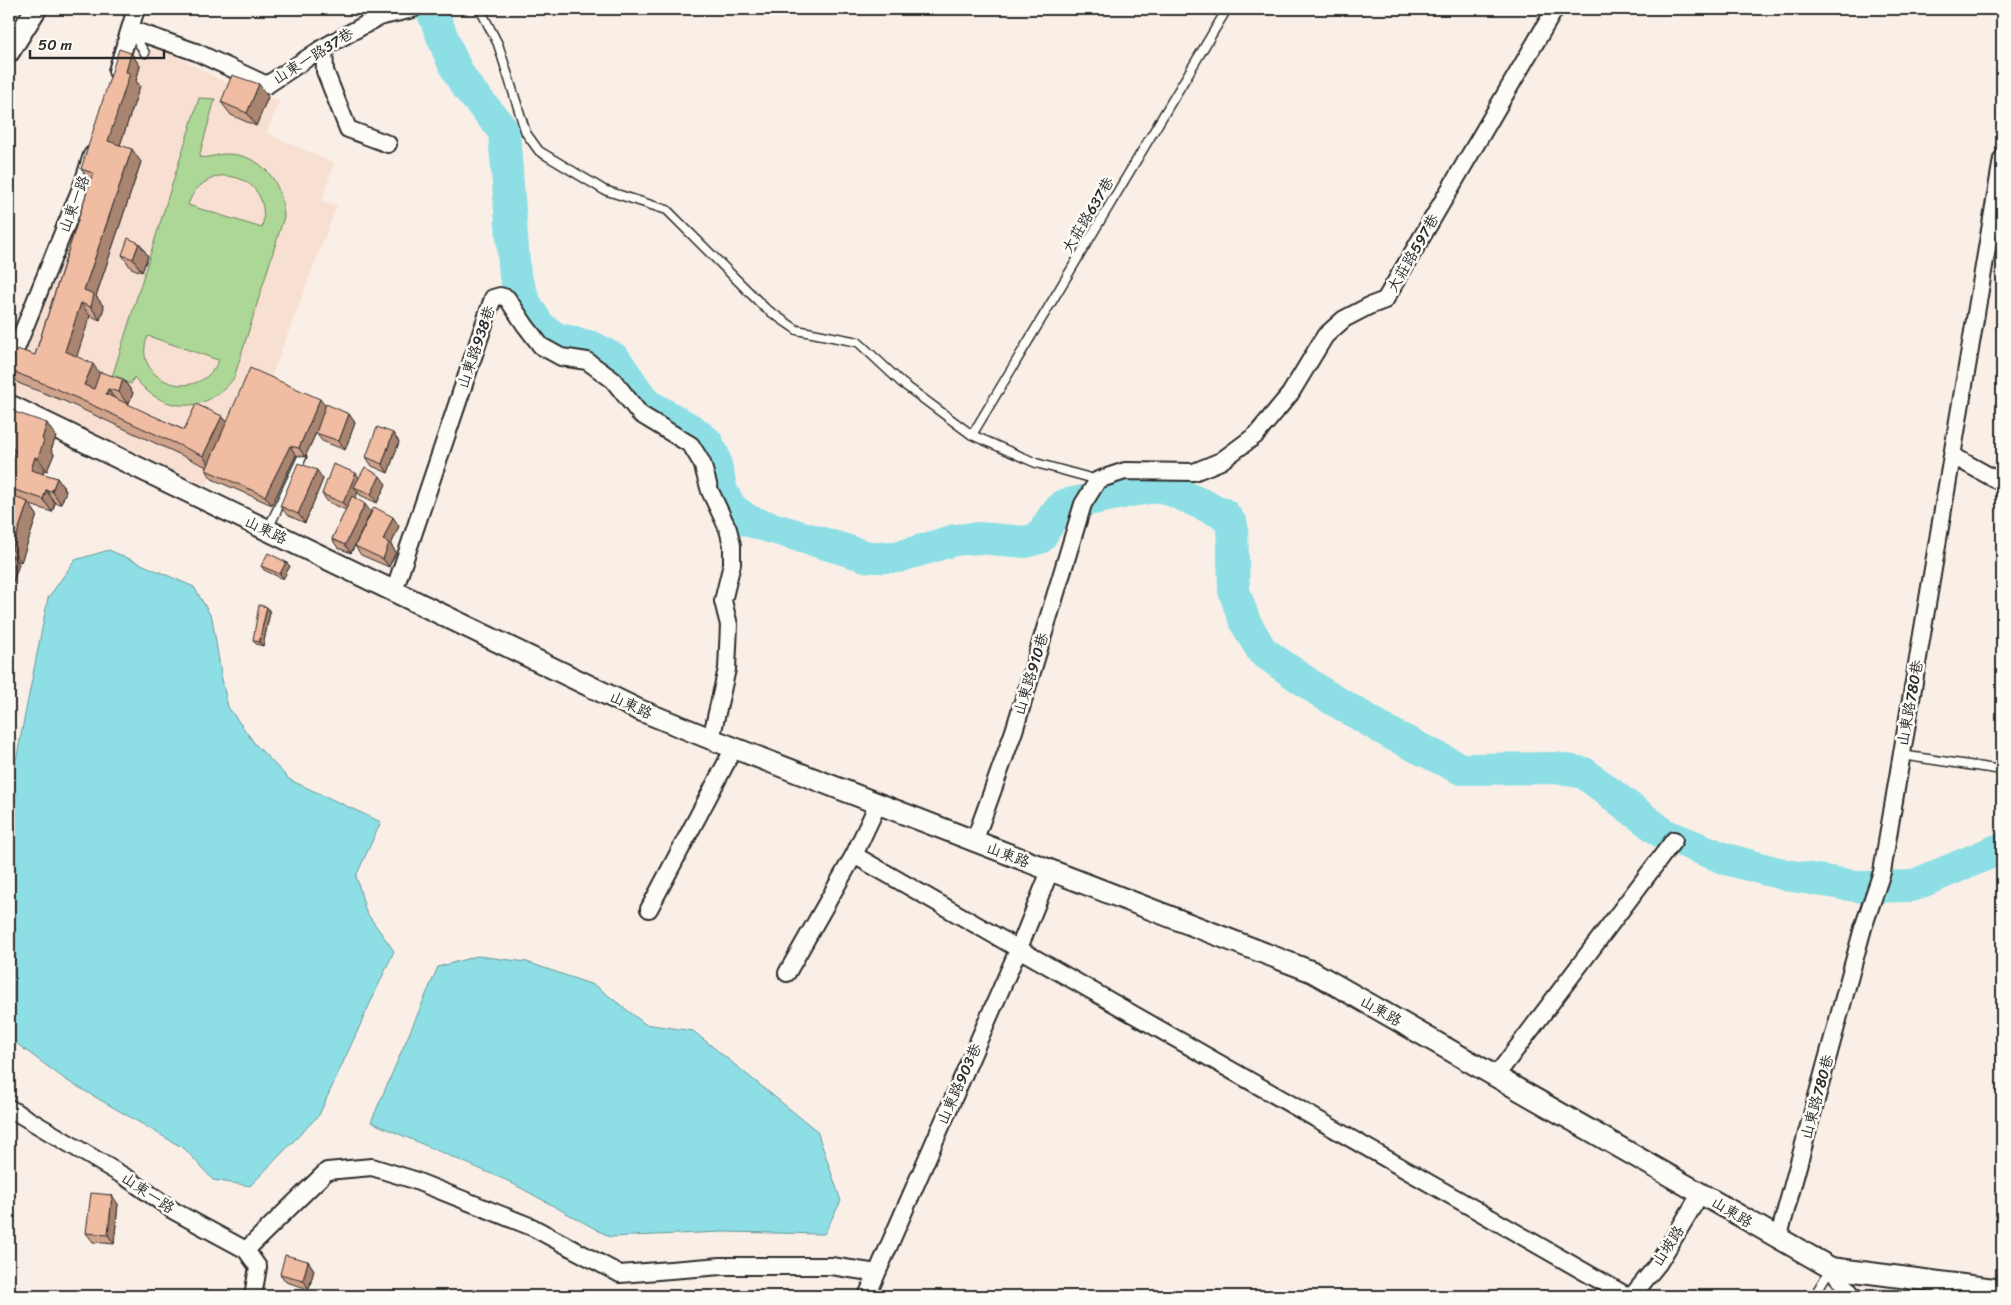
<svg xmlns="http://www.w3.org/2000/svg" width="2011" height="1305" font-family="Sriracha,'LXGW WenKai TC',sans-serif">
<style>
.built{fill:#f7e0d2}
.green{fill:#acd796;stroke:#6c8160;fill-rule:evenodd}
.water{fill:#8edfe5;stroke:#66979b}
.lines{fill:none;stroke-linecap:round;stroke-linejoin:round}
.river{stroke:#8edfe5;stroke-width:32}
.service-casing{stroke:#2b2b2b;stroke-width:11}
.minor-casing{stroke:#2b2b2b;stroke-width:20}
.tertiary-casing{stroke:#2b2b2b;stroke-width:24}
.service{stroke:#fdfcf7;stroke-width:8}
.minor{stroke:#fdfcf7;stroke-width:16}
.tertiary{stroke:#fdfcf7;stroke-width:20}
.wall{fill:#cea28b;stroke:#2b2b2b}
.shaded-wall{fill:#a88471;stroke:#2b2b2b}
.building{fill:#f0bca2;stroke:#2b2b2b}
.labels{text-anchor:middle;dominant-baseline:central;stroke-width:5;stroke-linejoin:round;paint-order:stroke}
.street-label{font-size:15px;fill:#2b2b2b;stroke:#fdfcf7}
</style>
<rect width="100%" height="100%" fill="#faefe6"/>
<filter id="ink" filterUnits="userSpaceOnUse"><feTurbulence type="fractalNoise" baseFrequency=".02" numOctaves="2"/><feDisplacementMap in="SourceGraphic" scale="10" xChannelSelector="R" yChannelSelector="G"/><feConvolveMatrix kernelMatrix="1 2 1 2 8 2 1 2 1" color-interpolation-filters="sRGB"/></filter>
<g filter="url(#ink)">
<path class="built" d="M158,47L225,82L279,101L267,133L334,163L322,201L337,205L271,378L232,429L205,488L9,396L90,182L129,62Z"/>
<path class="green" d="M199,98L215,99L199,157C207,159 217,154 226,154C263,154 283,183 284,217L234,378C206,415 162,414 134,377L131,384L112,377ZM219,176C251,174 269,197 262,228L188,205C193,189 203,181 219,176ZM148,336L218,360H219C197,408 129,379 148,336Z"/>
<path class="water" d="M109,550L194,587L212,618L222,679L228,707L255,744L290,780L381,822L356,876L366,912L394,951L319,1115L250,1186L213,1180L185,1149L66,1080L13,1041L9,1029V796L48,598L75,560Z
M477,956L527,962L596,986L645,1024L693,1031L817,1131L841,1201L824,1234L722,1232L610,1237L508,1181L371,1122L438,967Z"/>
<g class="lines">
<path class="river" d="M431,9C442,34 451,64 467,87C479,102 493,116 504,132L515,276L526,304L540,327L556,338L592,347L615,359L646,404L692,430L707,442L714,456L722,491L731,508L749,521L869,557H898L955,540L979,538L1025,542L1040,538L1054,515L1064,505L1131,491L1161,486L1224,514L1232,525L1234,591L1245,622L1262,651L1322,693L1393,735L1461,769L1556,768L1584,773L1664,834L1726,859L1786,875L1862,887L1912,886L2002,848"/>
<defs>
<path id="service" d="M480,9L498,44L526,133L539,151L604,190L667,210L765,308L797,330L858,342L902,383L972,435L1036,463L1098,480
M131,31L145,53
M972,435L1227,9
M268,529L302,457
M1901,755L2002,770
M1814,1296L1831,1268"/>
<path id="minor" d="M130,29L196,52L267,85L324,47L379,17L413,9
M324,47L325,71L348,129L388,144
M117,71L136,9
M9,366L83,183L92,155
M1953,456L2002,483
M394,591L493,298L500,296L507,298L525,325L541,346L561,357L587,361L613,380L640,414L691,445L702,463L710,491L728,529L732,545V564L723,601L729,625L727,669L711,739
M974,842L1014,731L1083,504L1098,480L1125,471L1194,472L1221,461L1256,435L1290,394L1325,336L1344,319L1369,306L1385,300L1555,9
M854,855L1627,1296
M649,909L734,748
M787,973L854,855L878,804
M1495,1077L1674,840
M9,1108L127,1178L174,1211L246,1250L258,1267L253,1296
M1778,1239L1863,928L1882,872L2002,159
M246,1250L327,1171L372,1167L411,1179L532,1227L620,1274L721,1266H831L877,1273
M1831,1268L1853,1296
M867,1296L1019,948L1050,871
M1632,1296L1658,1264L1701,1193"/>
<path id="tertiary" d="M9,52L36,9
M9,405L637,709L711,739L1313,972L1831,1268L2002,1290"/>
</defs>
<use href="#service" class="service-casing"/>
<use href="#minor" class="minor-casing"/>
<use href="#tertiary" class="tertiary-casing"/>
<use href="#service" class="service"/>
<use href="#minor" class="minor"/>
<use href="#tertiary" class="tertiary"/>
</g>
<path class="wall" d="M131,53L140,66L136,81L140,86L120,145L141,162L96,296L104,307L100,320L90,316L76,357L99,373L123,379L133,393L128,405L184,430L222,416L227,422L325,406L349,414L355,423L345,450L322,441L316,433L305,457L296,455L272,505L212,479L206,470L207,467L64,401L18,383L9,370L35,355L90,182L81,169Z
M268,97L256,126L231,115L221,102Z
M139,243L148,256L142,272L131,268L122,255Z
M9,410L56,437L51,450L54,454L47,471L44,470L43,474L57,478L66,491L61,504L55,503L52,512L30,505L37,515L21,562L16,560L19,564L9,594V463H11L13,456L9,455Z
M393,433L399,442L388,473L372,466L366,457Z
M359,478L386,484L377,503L360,495L358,492L355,498L371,512L351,553L338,548L332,539L346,510L328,502L322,494Z
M323,479L305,523L287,515L280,506Z
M399,526L391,545L396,552L389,567L361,555L355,546Z
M286,562L290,566L283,579L264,570L261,566Z
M270,612L263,646L256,644L253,640Z
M118,1204L114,1244L93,1242L86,1233Z
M308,1261L314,1270L309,1289L286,1282L280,1274Z"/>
<path class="shaded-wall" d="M131,53L140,66L136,81L140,86L117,154L108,141Z
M259,84L268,97L256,126L247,113Z
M132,149L141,162L96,296L104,307L100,320L91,307L84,290Z
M139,243L148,256L142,272L133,259Z
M81,303L90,316L74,365L65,351Z
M93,364L102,377L94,398L84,385Z
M123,379L133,393L128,405L119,392Z
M108,389L117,402L106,394Z
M320,399L327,408L305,457L299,448Z
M349,414L355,423L345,450L339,441Z
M222,416L232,429L212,469L203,456Z
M47,423L56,437L51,450L54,454L47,471L38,458L42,439Z
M393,433L399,442L388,473L382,464Z
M290,446L296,455L272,505L265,496Z
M35,457L44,470L40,483L31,470Z
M317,470L323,479L305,523L298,514Z
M356,473L362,482L354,487L358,492L350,512L343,503Z
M380,476L386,484L377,503L371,494Z
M57,478L66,491L61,504L52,491Z
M46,490L55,503L52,512L43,499Z
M28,502L37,515L21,562L12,549Z
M365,504L371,512L351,553L345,545Z
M393,517L399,526L391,545L396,552L389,567L383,559V540Z
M13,555L19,564L9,594V567Z
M286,562L290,566L283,579L280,574Z
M267,607L270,612L263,646L259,642Z
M112,1195L118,1204L114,1244L108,1235Z
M308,1261L314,1270L309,1289L303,1280Z"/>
<path class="building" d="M119,49L131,53L126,72L130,73L108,141L132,149L84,290L94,294L91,307L81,303L65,351L93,364L84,385L94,389L100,372L123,379L119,392L108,389L106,394L184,430L196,404L222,416L203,456L55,388L9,370L17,349L35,355L93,173L81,169Z
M232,75L259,84L247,113L221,102Z
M128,238L139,243L133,259L122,255Z
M250,368L320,399L299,448L290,446L265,496L206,470Z
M326,404L349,414L339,441L316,433Z
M9,410L47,423L42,439L44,440L38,458L35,457L31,470L57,478L52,491L46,490L43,499L9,488V463H11L15,450H12L13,446L9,444Z
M377,427L393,433L382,464L366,457Z
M298,463L317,470L298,514L280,506Z
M333,464L356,473L343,503L322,494Z
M365,467L380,476L371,494L354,487Z
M9,495L28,502L12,549L9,548Z
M352,496L365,504L345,545L332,539Z
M374,507L393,517L383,540L389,543L383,559L355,546Z
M268,553L286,562L280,574L261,566Z
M9,554L13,555L9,567Z
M259,605L267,607L259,642L253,640Z
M91,1193L112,1195L108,1235L86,1233Z
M285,1255L308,1261L303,1280L280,1274Z"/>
</g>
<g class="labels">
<g class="street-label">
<text transform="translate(313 56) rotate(-32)">山東一路37巷</text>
<text transform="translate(74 204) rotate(-69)">山東一路</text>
<text transform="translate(1088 215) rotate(-59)">大莊路637巷</text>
<text transform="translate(1413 253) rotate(-60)">大莊路597巷</text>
<text transform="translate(476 347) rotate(-71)">山東路938巷</text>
<text transform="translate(266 530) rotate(26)">山東路</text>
<text transform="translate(1031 674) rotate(-73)">山東路910巷</text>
<text transform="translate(1910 703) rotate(-80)">山東路780巷</text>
<text transform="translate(631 705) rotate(25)">山東路</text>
<text transform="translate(1008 855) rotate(21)">山東路</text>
<text transform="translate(1381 1011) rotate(30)">山東路</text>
<text transform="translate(959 1084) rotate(-66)">山東路903巷</text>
<text transform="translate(1817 1097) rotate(-75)">山東路780巷</text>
<text transform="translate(148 1193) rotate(34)">山東一路</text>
<text transform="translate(1732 1212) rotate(31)">山東路</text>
<text transform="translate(1668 1246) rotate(-57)">山坡路</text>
</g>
</g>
<rect width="2011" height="1305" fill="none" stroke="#fdfcf7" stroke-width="30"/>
<rect x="15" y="15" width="1981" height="1275" fill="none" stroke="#2b2b2b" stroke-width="2" filter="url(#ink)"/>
<path d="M30 50v8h134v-8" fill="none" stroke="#2b2b2b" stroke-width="2.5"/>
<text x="38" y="50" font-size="15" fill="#2b2b2b" stroke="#fdfcf7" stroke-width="4" paint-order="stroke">50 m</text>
</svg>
